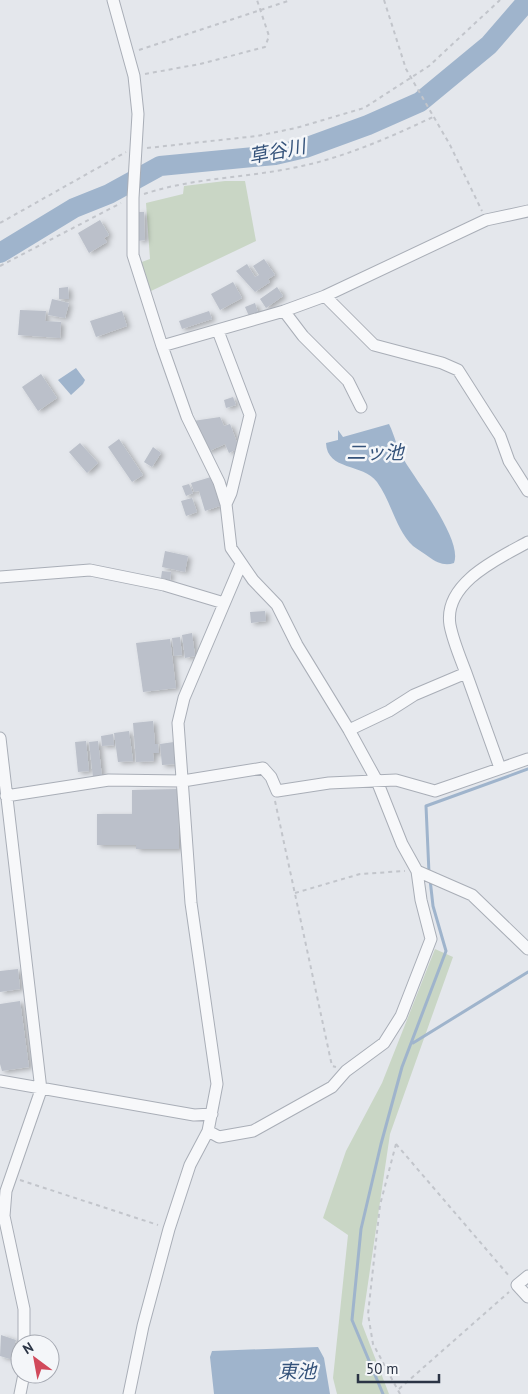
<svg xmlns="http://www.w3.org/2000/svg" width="528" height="1394" font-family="'PT Sans','Noto Sans JP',sans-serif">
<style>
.green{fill:#c9d6c5}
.water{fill:#9fb4cc}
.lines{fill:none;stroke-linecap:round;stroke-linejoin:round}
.stream{stroke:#9fb4cc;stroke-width:3}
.river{stroke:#9fb4cc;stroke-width:20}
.building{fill:#bbc0ca;filter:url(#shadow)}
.street-casing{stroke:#a9aeb7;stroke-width:13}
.path{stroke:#c2c5cb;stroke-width:2;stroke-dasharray:4 4;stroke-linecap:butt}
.street{stroke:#f7f8fa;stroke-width:11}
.labels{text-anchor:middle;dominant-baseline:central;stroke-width:5;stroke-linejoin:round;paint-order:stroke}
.water-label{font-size:19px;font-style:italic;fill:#34527a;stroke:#f4f6f9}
</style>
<defs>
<filter id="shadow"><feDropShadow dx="3.5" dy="2" stdDeviation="2.5" flood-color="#0004"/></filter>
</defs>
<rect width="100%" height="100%" fill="#e4e7ec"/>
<path class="green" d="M225,181H245L256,241L151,291L139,263L150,259L146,203L183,194L184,186Z
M435,949L453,957L390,1134L362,1324L389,1394H337L333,1378L348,1235L323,1218L346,1151L382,1083Z"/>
<path class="water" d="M76,368L85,380L83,384L71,395L58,380Z
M389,424C395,436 397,449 404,460C417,482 463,540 454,563C445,566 437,563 429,557C424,553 418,550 413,546C396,530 391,501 377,482C363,463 327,471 326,443L338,440V430L343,437Z
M318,1347L324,1358L330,1394H214L210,1357L212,1351Z"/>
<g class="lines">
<path class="stream" d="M429,873L426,806L528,769
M413,1043L528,972
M383,1394L352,1320L361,1229L381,1144L402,1067L446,951L433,906L430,879"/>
<path class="river" d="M0,253L74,208L109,194L160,166L275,155L305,148L368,125L420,102L489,45L528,0"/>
</g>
<path class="building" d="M137,212H144L145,240L138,241Z
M100,220L109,235L104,238L107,242L89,253L78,233Z
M264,259L275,275L268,279L270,282L255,292L236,271L247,264L255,277L259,275L253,266Z
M233,282L242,298L220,310L211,294Z
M68,287L69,299H59V288Z
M277,287L283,296L266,308L260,299Z
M52,299L69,303L65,318L48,315Z
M255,303L258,312L249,316L245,307Z
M20,310L46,311L45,321L61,322L60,338L18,335Z
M122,311L127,326L96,337L90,321Z
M209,311L212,319L182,329L179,321Z
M41,374L57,398L38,411L22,387Z
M233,397L236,405L226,408L224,400Z
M220,417L224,426L230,424L239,448L229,453L225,444L207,452L193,421Z
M119,439L143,475L132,482L108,447Z
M80,443L98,463L87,473L69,452Z
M153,447L161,453L152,467L144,462Z
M211,477L220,506L205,511L199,491L194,492L191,483Z
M189,484L193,493L186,496L182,486Z
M192,498L197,512L186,516L181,501Z
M165,551L188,556L185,572L162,567Z
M162,571L171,572L170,580L161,578Z
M265,611L266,621L251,623L250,612Z
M192,633L195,656L185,658L182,635Z
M180,637L182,655L174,656L172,638Z
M170,639L176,688L143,692L136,643Z
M153,721L155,744H158L159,753H153L154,761L136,762L133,723Z
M129,731L133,761L118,762L114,733Z
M113,734L114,745L102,746L101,736Z
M86,741L89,771L78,772L75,742Z
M98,741L102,777L93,778L89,742Z
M174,742L176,764L162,765L160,744Z
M178,789L179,849H136V845H97V814H132V790Z
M18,969L20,989L0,992V971Z
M20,1001L29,1067L2,1071L0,1064V1004Z
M1,1335L16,1340L10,1359L0,1356Z"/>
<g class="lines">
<defs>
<path id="street" d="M113,0L134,76L138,114L133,198V255L162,346L187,417L219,482L226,504L231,548L253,580L277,605L297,645L349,730L377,781L402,844L417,871L421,900L431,939L401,1016L384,1043L346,1071L332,1087L253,1131L219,1137L208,1131
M325,296L374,345L442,363L458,370L500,436L509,461L528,491
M284,311L303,336L348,381L361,407
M218,331L250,415L231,493L226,504
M162,346L284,311L325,296L486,220L528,211
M0,577L90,570L164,585L224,603
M466,673L500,768
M349,730L389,711L414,695L466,673C460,657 453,641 450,625C443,583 499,558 528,542
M0,738L41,1090L6,1191L4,1216L24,1309V1344
M6,796L109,780L183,781L263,768L271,777L277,791L329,783L396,780L435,791L528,759
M417,871L472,895L528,949
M0,1081L194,1115L212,1114
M528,1276L517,1285L528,1297
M20,1394L24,1374
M129,1394L143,1326L169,1229L190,1165L208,1131L217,1084L191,903L178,723L184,698L241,564"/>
</defs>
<use href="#street" class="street-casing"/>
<path class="path" d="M384,0L406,69L450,145L482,211
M139,50L291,0
M145,74L200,64L265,47L269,36L257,0
M147,148L257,136L296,128L364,108L429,66L500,0
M144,194C195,177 250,178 302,166C348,156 393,136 435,116
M0,223L126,152
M0,266L121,203
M275,801L332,1066L336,1067
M295,893L360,874L405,871
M396,1144L510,1277
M396,1144L380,1205L368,1314L373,1344L400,1394
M20,1180L158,1225
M399,1389L509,1292"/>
<use href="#street" class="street"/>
</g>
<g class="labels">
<g class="water-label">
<text transform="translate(277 151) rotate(-11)">草谷川</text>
<text x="375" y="452">二ッ池</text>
<text x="297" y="1371">東池</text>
</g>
</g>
<g transform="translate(35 1359) rotate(328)"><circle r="24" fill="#f4f6f9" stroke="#a4a8b1"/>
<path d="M0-4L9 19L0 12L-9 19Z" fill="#d1495b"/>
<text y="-8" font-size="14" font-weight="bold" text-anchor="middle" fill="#2b3445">N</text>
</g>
<path d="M358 1374v8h81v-8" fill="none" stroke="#2b3445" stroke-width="2.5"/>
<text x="366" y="1374" font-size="15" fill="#2b3445" stroke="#f4f6f9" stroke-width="4" paint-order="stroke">50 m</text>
</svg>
